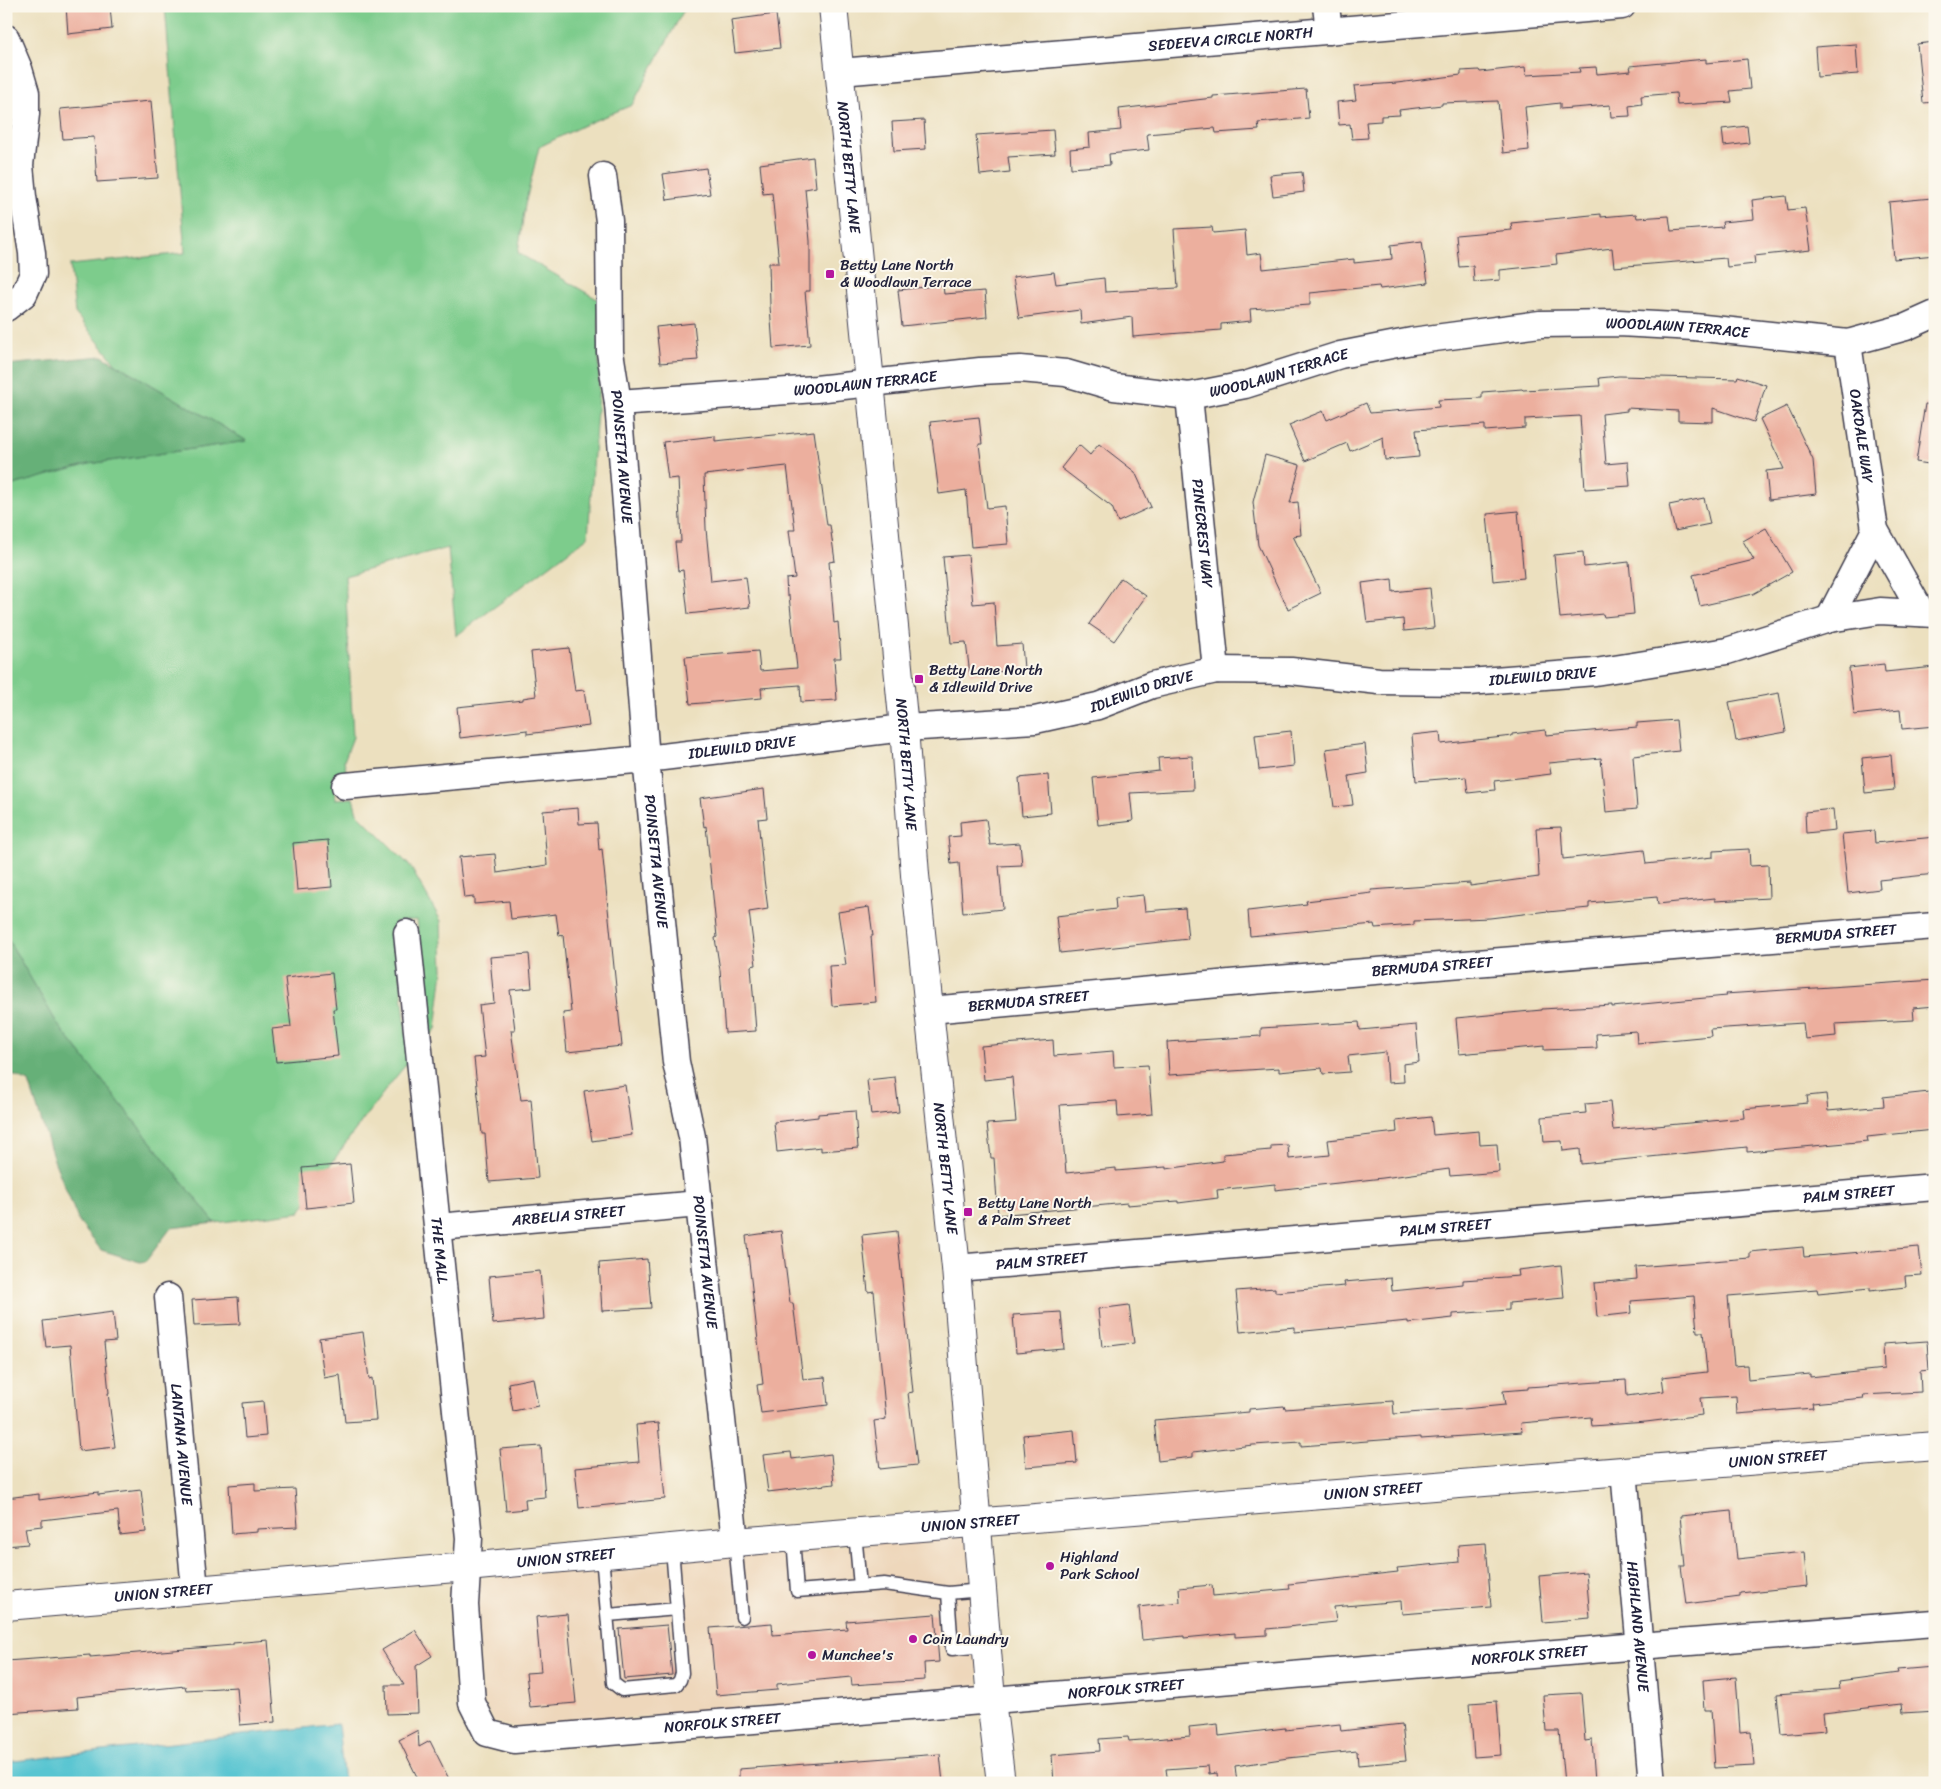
<svg xmlns="http://www.w3.org/2000/svg" width="1941" height="1789" font-family="Sriracha,sans-serif">
<style>
.built{fill:#eed7bb}
.green{fill:#7dcc8c;stroke:#507764}
.forest{fill:#66b078;stroke:#44695a}
.water{fill:#59c5d1;stroke:#3e7486}
.building{fill:#ecaf9e}
.lines{fill:none;stroke-linecap:round;stroke-linejoin:round}
.lane-casing{stroke:#403e4f;stroke-width:15}
.street-casing{stroke:#403e4f;stroke-width:29}
.secondary-casing{stroke:#403e4f;stroke-width:30}
.lane{stroke:#fff;stroke-width:12}
.street{stroke:#fff;stroke-width:26}
.secondary{stroke:#fff;stroke-width:28}
.poi-dot{fill:#b5179e;stroke:#fbf7ec;stroke-width:2}
.labels{text-anchor:middle;dominant-baseline:central;stroke-width:4;stroke-linejoin:round;paint-order:stroke}
.street-label{font-size:15px;fill:#22223b;stroke:#fbf7ec}
.poi-label{font-size:15px;fill:#22223b;stroke:#fbf7ec;text-anchor:start}
</style>
<rect width="100%" height="100%" fill="#fbf7ec"/>
<filter id="ink" filterUnits="userSpaceOnUse"><feTurbulence type="fractalNoise" baseFrequency=".02" numOctaves="2"/><feDisplacementMap in="SourceGraphic" scale="10" xChannelSelector="R" yChannelSelector="G"/><feConvolveMatrix kernelMatrix="1 2 1 2 8 2 1 2 1" color-interpolation-filters="sRGB"/></filter>
<filter id="wash" filterUnits="userSpaceOnUse"><feTurbulence type="fractalNoise" baseFrequency=".0096" numOctaves="4" result="noise"/><feDisplacementMap in="SourceGraphic" scale="20" xChannelSelector="R" yChannelSelector="G"/><feGaussianBlur stdDeviation="1.12" result="paint"/><feColorMatrix in="noise" values="0 0 0 0 0 0 0 0 0 0 0 0 0 0 0 0 0 1.4 0 .05"/><feComposite in="paint" operator="in"/></filter>
<g filter="url(#wash)">
<rect width="100%" height="100%" fill="#ece0bf"/>
<path class="built" d="M967,1536L979,1689L514,1727L494,1722L483,1700L476,1605L477,1579L735,1555Z"/>
<path class="green" d="M165,6H686L632,105L584,125L539,147L525,205L518,253L599,300V383L588,537L456,636L448,548L345,576L353,737L344,761L347,774L333,775L335,799L353,798L357,813L410,866L441,921L443,970L436,1029L429,1037L417,920L395,922L409,1061C369,1109 333,1159 300,1212L215,1223L58,1025L6,936V487L89,464L247,441L116,364L75,313L70,265L185,253Z"/>
<path class="forest" d="M102,356L116,364L247,441L89,464L6,487V365Z
M6,936L58,1025L215,1223L171,1228L146,1261L140,1262L101,1250L79,1222L54,1160L29,1082L6,1072Z"/>
<path class="water" d="M338,1724L344,1783H6V1762Z"/>
<g id="blocks">
<path class="building" d="M66,6H110L112,29L68,34Z
M776,14L780,48L735,53L731,20Z
M1935,42V102L1923,103L1917,44Z
M1856,44L1858,74L1817,77L1815,47Z
M1706,59V63L1747,59L1750,89L1730,91L1732,102L1677,105L1676,93L1641,96L1642,104L1629,106L1630,116L1611,117L1610,105L1560,109V103L1525,107L1529,150L1503,153L1498,101L1442,103V105L1399,110L1400,115L1381,116V121L1366,122L1368,138L1352,139L1350,124L1339,125L1337,102L1356,100L1354,86L1397,83L1461,75V71L1479,70L1480,72L1525,67L1526,75L1580,72L1579,68L1596,67L1597,74L1631,71L1630,66Z
M1306,89L1309,118L1258,123L1259,130L1216,133L1215,128L1147,134L1149,150L1109,154L1110,165L1071,168L1070,149L1090,147L1089,133L1121,130L1119,109L1213,98V96Z
M151,101L158,178L97,182L94,137L63,139L60,109Z
M924,120L926,149L894,151L892,122Z
M1747,126L1749,143L1724,146L1722,129Z
M1053,130L1055,154L1008,157L1010,172L980,175L976,135Z
M813,157L816,187L805,189L810,241V291H805L810,345L773,348L770,306L769,263H779L772,193L763,194L760,164Z
M706,168L710,194L667,200L663,174Z
M1302,172L1304,192L1273,196L1270,175Z
M1786,196L1788,210L1805,208L1811,250L1754,256L1755,264L1727,267L1726,258L1614,267L1612,248L1556,255L1557,264L1500,270V280L1474,282L1473,266L1459,267L1456,235L1512,230L1511,223L1601,214V217L1636,214L1637,218L1669,216L1671,231L1723,227L1722,222L1754,219L1752,200Z
M1932,198L1935,224V255L1894,259L1889,202Z
M1212,227L1213,233L1245,230L1247,255L1261,253L1263,269L1354,259V263L1392,259L1391,245L1422,241L1428,283L1380,289L1379,286L1310,293V305L1250,309L1251,321L1221,324V330L1168,334L1133,337L1132,317L1081,324L1080,310L1019,318L1013,277L1054,272L1056,284L1104,278L1105,292L1178,288L1174,229Z
M943,285L944,294L985,291L987,317L902,326L898,290Z
M694,323L698,360L660,363L656,327Z
M1619,376L1737,379L1738,376L1766,385L1754,422L1713,408V422L1678,421V411L1627,408V411L1602,414L1606,464L1628,462L1630,486L1585,489L1580,416L1525,419V428L1485,431V425L1416,430L1419,457L1385,460L1383,437L1350,451L1347,443L1305,461L1289,425L1323,411L1327,420L1366,403L1370,413L1439,407L1438,400L1482,398V392L1522,389L1523,390L1600,386L1599,378Z
M1925,404L1935,405V465L1916,462Z
M1787,406L1813,460L1816,494L1769,500L1766,471L1784,469L1760,419Z
M979,417L982,444H979L987,508L1005,506L1008,544L971,547L966,490L939,494L930,422Z
M814,431L827,525H830L835,561L829,562L834,623L838,622L841,658H834L837,700L801,702L800,685L761,688L762,698L690,704L685,657L758,651L760,671L797,668L789,596H787L786,579L795,578L789,530H795L787,466L704,475L706,529L711,581L746,577L750,607L688,614L683,570L678,571L675,542H681L678,478L668,479L663,442L715,436V441Z
M1099,444L1135,472L1151,507L1118,522L1112,507L1061,468L1079,445L1090,455Z
M1265,455L1300,465L1290,503L1298,502L1301,535L1293,536L1321,593L1288,609L1258,545L1253,502Z
M1704,498L1710,524L1675,531L1669,505Z
M1518,511L1524,578L1493,581L1487,514Z
M1766,528L1792,572L1753,594L1700,606L1693,575L1754,560L1743,541Z
M1583,552L1584,567L1629,562L1634,614L1604,617L1603,614L1560,618L1554,555Z
M968,555L973,604L994,602L997,646L1022,644L1024,669L970,675L966,642L951,643L943,557Z
M1121,578L1146,596L1114,641L1089,624Z
M1392,579L1393,592L1430,588L1434,628L1404,631L1403,619L1367,623L1362,583Z
M569,648L575,691L584,690L589,726L527,734V730L460,738L457,707L523,700V698L536,696L531,652Z
M1884,664L1885,672L1935,667V726L1902,729L1900,710L1854,715L1849,668Z
M1779,693L1786,732L1736,741L1729,702Z
M1676,720L1679,751L1633,756L1637,809L1606,812L1601,758L1549,763L1551,774L1494,781L1495,790L1468,793L1466,777L1416,781L1412,735L1440,732L1441,744L1512,736V734L1545,730L1546,735L1637,727V723Z
M1291,731L1294,766L1259,770L1255,735Z
M1365,744L1368,773L1349,776L1353,805L1334,807L1326,749Z
M1891,755L1894,790L1865,793L1862,758Z
M1192,756L1193,790L1130,793L1133,821L1098,825L1093,778L1159,771L1158,758Z
M1048,775L1051,813L1022,816L1019,778Z
M764,789L767,818L758,819L764,879L768,909L749,912L756,965L751,966L756,1031L725,1033L720,970L715,938L717,937L706,826L704,827L700,798Z
M578,808L579,824L597,823L599,850L602,849L622,1046L567,1052L563,1013L571,1012L563,935L559,936L556,914L511,919L509,901L474,904V897L464,898L459,857L495,854L497,873L547,865L543,811Z
M1833,809L1835,830L1806,833L1805,812Z
M986,819L990,845L1020,843L1022,865L999,866L1003,909L963,913L959,863L951,864L948,837L961,836L960,822Z
M1561,827L1563,859L1644,850L1646,864L1713,857V851L1749,849L1750,866L1768,865L1769,898L1715,901V898L1658,904L1657,897L1589,903V908L1548,912V911L1490,918L1414,921V925L1375,928L1374,924L1250,936L1248,911L1307,904L1306,901L1372,893L1371,890L1470,883V886L1539,877L1536,828Z
M1874,831L1875,843L1935,837V874L1879,880L1880,889L1848,893L1842,834Z
M328,840L332,887L297,890L293,843Z
M1143,895L1145,911L1185,908L1188,939L1060,953L1056,916L1116,909L1115,898Z
M869,907L873,936H871L876,1002L832,1006L829,966L846,965L838,912Z
M529,954L532,988L510,990L515,1030H511L521,1100L531,1099L538,1178L489,1182L485,1134H482L474,1058L485,1057L479,1005L494,1003L490,957Z
M332,973L336,1009H333L338,1056L276,1062L272,1029L291,1027L285,978Z
M1935,980V1006L1913,1008L1914,1020L1835,1024L1836,1036L1805,1039L1803,1023L1710,1029L1711,1036L1637,1043L1636,1031L1596,1034L1597,1048L1544,1050V1046L1459,1054L1456,1018L1542,1010V1009L1612,1005V1007L1726,996L1725,994Z
M1359,1022L1360,1030L1416,1025L1419,1062L1403,1064L1404,1082L1388,1083L1386,1052L1348,1056L1350,1072L1323,1074L1322,1068L1279,1072V1068L1169,1075L1167,1042L1261,1036V1028Z
M1053,1040L1054,1056L1113,1051L1114,1067L1148,1065L1152,1114L1118,1117L1117,1101L1060,1105L1066,1173L1116,1168V1171L1166,1167V1169L1223,1161V1154L1271,1150V1146L1288,1145L1289,1159L1330,1155L1328,1140L1397,1132L1396,1121L1431,1117L1433,1135L1479,1131L1480,1145L1497,1144L1499,1172L1450,1176L1449,1169L1383,1178L1275,1190V1184L1217,1190L1218,1198L1178,1203V1201L1127,1205V1203L998,1215L994,1158H991L987,1124L1016,1122L1012,1077L984,1080L981,1046Z
M895,1077L899,1112L871,1115L867,1080Z
M625,1085L632,1135L592,1141L584,1091Z
M1929,1092L1933,1130L1867,1137L1868,1141L1747,1152V1147L1581,1164L1580,1149L1563,1151L1562,1141L1544,1142L1542,1117L1586,1113L1585,1104L1610,1102L1613,1130L1744,1118L1743,1109L1808,1103L1807,1096L1826,1094L1828,1111L1884,1106L1883,1097Z
M855,1111L858,1148L821,1151V1147L777,1152L774,1122L818,1117V1114Z
M350,1164L354,1203L306,1208L302,1168Z
M781,1231L790,1303H793L803,1379L825,1377L828,1405L761,1413L757,1385L763,1384L746,1236Z
M897,1231L913,1392L908,1393L917,1465L880,1469L874,1421L886,1419L874,1291L868,1292L862,1235Z
M1803,1247L1804,1257L1919,1247L1922,1275L1905,1276L1906,1287L1870,1291V1288L1818,1293L1817,1289L1728,1296L1734,1366L1747,1365L1748,1380L1810,1374V1377L1884,1369L1883,1344L1927,1341L1929,1370L1920,1371L1921,1392L1863,1395L1864,1398L1812,1403L1813,1408L1737,1414L1736,1396L1700,1398L1702,1415L1646,1422L1592,1426L1591,1417L1521,1423L1522,1432L1421,1439V1437L1301,1446V1442L1253,1445L1193,1452V1457L1158,1461L1154,1420L1249,1412V1409L1284,1406L1285,1409L1393,1401L1394,1414L1464,1409L1505,1405L1503,1391L1528,1389V1387L1626,1380L1627,1396L1664,1391L1662,1377L1707,1372L1703,1332H1697L1694,1296L1631,1301L1632,1313L1597,1317L1594,1283L1637,1279L1636,1267L1750,1258V1252Z
M647,1259L651,1308L602,1311L599,1263Z
M1561,1265L1564,1298L1509,1303V1310L1453,1314V1318L1408,1323V1321L1295,1332V1327L1240,1332L1236,1291L1275,1288V1292L1345,1286L1344,1282L1391,1278L1392,1291L1463,1284V1280L1519,1276L1518,1270Z
M540,1271L544,1319L493,1324L489,1276Z
M238,1297L240,1324L194,1326L192,1300Z
M1129,1305L1134,1343L1102,1347L1098,1309Z
M113,1312L116,1341L104,1342L109,1393H108L115,1447L79,1451L70,1345L46,1347L43,1321Z
M1061,1312L1064,1349L1016,1353L1013,1315Z
M363,1332L369,1379L372,1378L376,1420L345,1422L340,1375L324,1378L319,1338Z
M533,1378L538,1406L513,1411L508,1383Z
M263,1401L266,1436L245,1438L242,1403Z
M658,1423L665,1499L579,1508L575,1468L639,1462L636,1425Z
M1074,1430L1077,1463L1026,1467L1023,1435Z
M541,1446L545,1497L525,1499L526,1509L506,1511L500,1449Z
M791,1452L792,1459L831,1454L834,1484L768,1492L763,1455Z
M255,1483V1491L295,1489L298,1527L257,1529V1532L232,1534L229,1485Z
M141,1490L146,1532L120,1535L118,1511L42,1520V1526L25,1528L28,1544L6,1546V1498L39,1494V1500L98,1492V1495Z
M1732,1511L1737,1559L1804,1552L1807,1586L1740,1593V1597L1686,1604L1681,1566H1685L1680,1516Z
M1486,1543L1491,1607L1402,1614L1401,1601L1334,1607L1336,1622L1267,1629V1635L1235,1637V1633L1184,1638V1636L1142,1640L1139,1607L1180,1602L1179,1588L1212,1585L1213,1596L1290,1589L1289,1584L1398,1572L1397,1568L1459,1562L1458,1545Z
M1586,1572L1590,1618L1543,1622L1539,1576Z
M567,1614L576,1703L530,1707L526,1673L541,1672L536,1617Z
M935,1614L939,1662L924,1663L925,1680L852,1685L851,1677L777,1684V1690L716,1695L710,1628L772,1623L773,1635L847,1629L846,1621Z
M667,1625L672,1675L624,1679L619,1629Z
M415,1630L432,1656L416,1666L418,1713L387,1714L386,1685H404L382,1650Z
M268,1640L275,1722L240,1725L237,1687L186,1690L185,1686L77,1697L78,1708L6,1713V1661L90,1655V1657L233,1645V1643Z
M1933,1667L1935,1711L1903,1713L1902,1704L1823,1713L1825,1730L1781,1734L1777,1694L1840,1689L1839,1681L1899,1673L1898,1670Z
M1736,1677L1740,1732L1751,1731L1754,1766L1715,1768L1711,1710H1705L1703,1680Z
M1581,1693L1585,1741L1592,1740L1595,1781L1564,1783L1559,1731H1546L1543,1695Z
M1497,1701L1501,1755L1474,1757L1470,1703Z
M1218,1724L1219,1736L1285,1728V1730L1340,1724L1341,1731L1402,1724L1406,1761L1358,1765L1357,1751L1288,1758L1235,1766L1237,1783H1218L1217,1773L1209,1774L1208,1766L1166,1769L1168,1783H1054L1052,1755L1100,1751L1099,1739L1128,1737L1129,1741L1190,1736L1189,1727Z
M418,1730L419,1747L430,1741L451,1783H420L399,1740Z
M940,1754L943,1783H739V1769Z"/>
</g>
</g>
<g filter="url(#ink)">
<use href="#blocks" fill-opacity="0" stroke="#403e4f" stroke-width="1"/>
<g class="lines">
<defs>
<path id="lane" d="M855,1533L860,1586
M793,1538L797,1591L884,1584L948,1593L952,1649L987,1646
M735,1542L742,1617
M602,1555L613,1683L622,1690L676,1685L680,1680L682,1673L672,1548
M948,1593L982,1590
M608,1615L677,1609"/>
<g id="street">
<path d="M1326,6L1329,31"/>
<path d="M6,38L19,69L26,93V114L20,165L23,197L32,253L33,274L24,294L6,308"/>
<path id="s1" d="M840,72L1622,6"/>
<path id="s2" d="M603,176L609,221L610,352L618,403L646,759L676,1062L692,1137L735,1542"/>
<path id="s3" d="M1848,343L1875,530L1922,613"/>
<path id="s4" d="M1189,396L1216,670"/>
<path id="s5" d="M618,403L816,389L980,371L1020,369L1066,373L1114,387L1189,396L1245,385L1340,355L1412,341L1540,324L1619,323L1694,327L1848,343L1906,327L1935,314"/>
<path d="M1829,619L1875,530"/>
<path id="s6" d="M345,786L646,759L904,728L1035,720L1098,706L1152,685L1216,670L1291,671L1379,681L1469,682L1595,672L1727,651L1829,619L1880,611L1935,614"/>
<path id="s7" d="M407,933L469,1538L465,1605L472,1703L487,1733L514,1740L1639,1646L1935,1623"/>
<path id="s8" d="M930,1010L1252,981L1935,926"/>
<path id="s9" d="M438,1227L699,1204"/>
<path id="s10" d="M956,1268L1935,1187"/>
<path id="s11" d="M168,1297L195,1590"/>
<path id="s12" d="M1624,1471L1652,1783"/>
</g>
<g id="secondary">
<path id="s13" d="M833,6L904,728L915,875L956,1268L991,1700L1001,1783"/>
<path id="s14" d="M6,1606L467,1567L735,1542L1935,1446"/>
</g>
</defs>
<use href="#lane" class="lane-casing"/>
<use href="#street" class="street-casing"/>
<use href="#secondary" class="secondary-casing"/>
<use href="#lane" class="lane"/>
<use href="#street" class="street"/>
<use href="#secondary" class="secondary"/>
</g>
</g>
<g class="poi-dot">
<rect x="825" y="269" width="10" height="10" rx="2.5"/>
<rect x="914" y="674" width="10" height="10" rx="2.5"/>
<rect x="963" y="1207" width="10" height="10" rx="2.5"/>
<circle cx="1050" cy="1566" r="5"/>
<circle cx="913" cy="1639" r="5"/>
<circle cx="812" cy="1655" r="5"/>
</g>
<g class="labels">
<g class="street-label">
<text stroke="none"><textPath href="#s1" startOffset="392">SEDEEVA CIRCLE NORTH</textPath></text>
<text stroke="none"><textPath href="#s13" startOffset="162">NORTH BETTY LANE</textPath></text>
<text stroke="none"><textPath href="#s5" startOffset="1072">WOODLAWN TERRACE</textPath></text>
<text stroke="none"><textPath href="#s5" startOffset="668">WOODLAWN TERRACE</textPath></text>
<text stroke="none"><textPath href="#s5" startOffset="248">WOODLAWN TERRACE</textPath></text>
<text stroke="none"><textPath href="#s3" startOffset="94">OAKDALE WAY</textPath></text>
<text stroke="none"><textPath href="#s2" startOffset="282">POINSETTA AVENUE</textPath></text>
<text stroke="none"><textPath href="#s4" startOffset="138">PINECREST WAY</textPath></text>
<text stroke="none"><textPath href="#s6" startOffset="1209">IDLEWILD DRIVE</textPath></text>
<text stroke="none"><textPath href="#s6" startOffset="804">IDLEWILD DRIVE</textPath></text>
<text stroke="none"><textPath href="#s6" startOffset="399">IDLEWILD DRIVE</textPath></text>
<text stroke="none"><textPath href="#s13" startOffset="762">NORTH BETTY LANE</textPath></text>
<text stroke="none"><textPath href="#s2" startOffset="688">POINSETTA AVENUE</textPath></text>
<text stroke="none"><textPath href="#s8" startOffset="909">BERMUDA STREET</textPath></text>
<text stroke="none"><textPath href="#s8" startOffset="504">BERMUDA STREET</textPath></text>
<text stroke="none"><textPath href="#s8" startOffset="99">BERMUDA STREET</textPath></text>
<text stroke="none"><textPath href="#s13" startOffset="1168">NORTH BETTY LANE</textPath></text>
<text stroke="none"><textPath href="#s10" startOffset="896">PALM STREET</textPath></text>
<text stroke="none"><textPath href="#s9" startOffset="131">ARBELIA STREET</textPath></text>
<text stroke="none"><textPath href="#s10" startOffset="491">PALM STREET</textPath></text>
<text stroke="none"><textPath href="#s7" startOffset="319">THE MALL</textPath></text>
<text stroke="none"><textPath href="#s10" startOffset="86">PALM STREET</textPath></text>
<text stroke="none"><textPath href="#s2" startOffset="1092">POINSETTA AVENUE</textPath></text>
<text stroke="none"><textPath href="#s11" startOffset="148">LANTANA AVENUE</textPath></text>
<text stroke="none"><textPath href="#s14" startOffset="1778">UNION STREET</textPath></text>
<text stroke="none"><textPath href="#s14" startOffset="1372">UNION STREET</textPath></text>
<text stroke="none"><textPath href="#s14" startOffset="968">UNION STREET</textPath></text>
<text stroke="none"><textPath href="#s14" startOffset="562">UNION STREET</textPath></text>
<text stroke="none"><textPath href="#s14" startOffset="158">UNION STREET</textPath></text>
<text stroke="none"><textPath href="#s12" startOffset="156">HIGHLAND AVENUE</textPath></text>
<text stroke="none"><textPath href="#s7" startOffset="1854">NORFOLK STREET</textPath></text>
<text stroke="none"><textPath href="#s7" startOffset="1449">NORFOLK STREET</textPath></text>
<text stroke="none"><textPath href="#s7" startOffset="1044">NORFOLK STREET</textPath></text>
</g>
<g class="poi-label">
<text x="840" y="265">Betty Lane North<tspan x="840" dy="17">&amp; Woodlawn Terrace</tspan></text>
<text x="929" y="670">Betty Lane North<tspan x="929" dy="17">&amp; Idlewild Drive</tspan></text>
<text x="978" y="1203">Betty Lane North<tspan x="978" dy="17">&amp; Palm Street</tspan></text>
<text x="1060" y="1557">Highland<tspan x="1060" dy="17">Park School</tspan></text>
<text x="923" y="1639">Coin Laundry</text>
<text x="822" y="1655">Munchee's</text>
</g>
</g>
<rect width="1941" height="1789" fill="none" stroke="#fbf7ec" stroke-width="25"/>
</svg>
